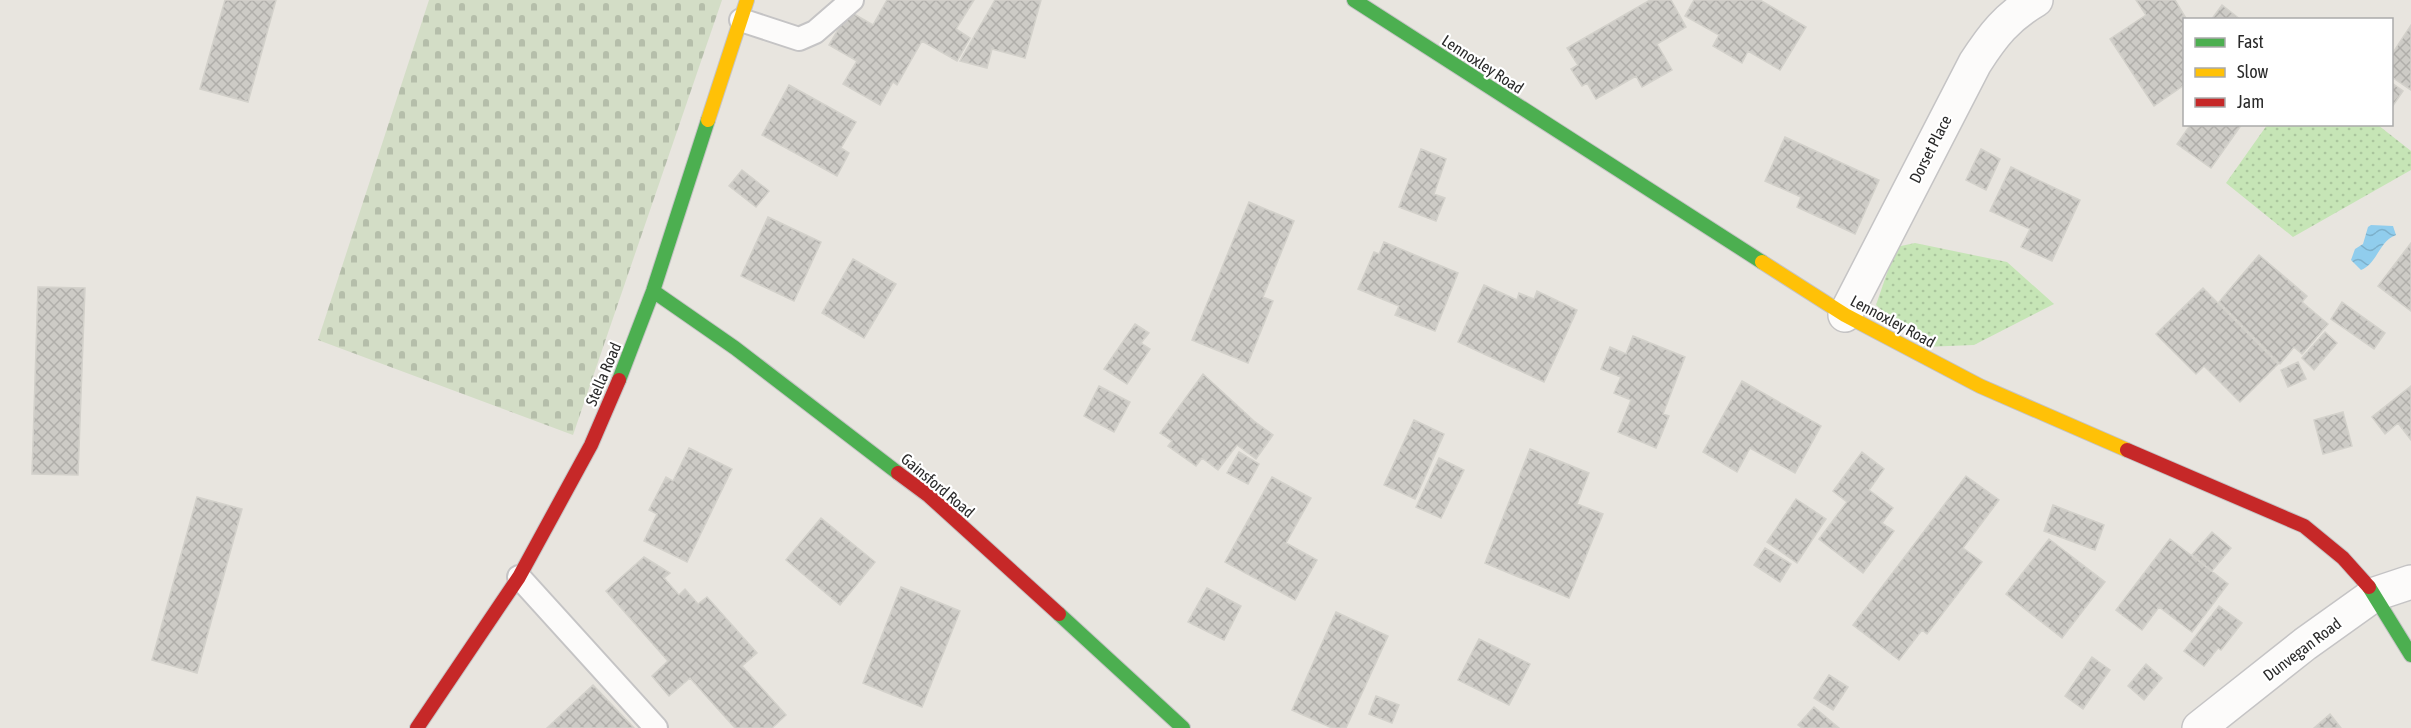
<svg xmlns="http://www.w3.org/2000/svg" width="2411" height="728" font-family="'Asap Condensed',sans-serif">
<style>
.cemetery{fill:url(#cemetery-stones)}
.garden{fill:url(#garden-dots)}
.water{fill:url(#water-waves)}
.building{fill:url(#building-cross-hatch);stroke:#d3d1cb;stroke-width:1.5}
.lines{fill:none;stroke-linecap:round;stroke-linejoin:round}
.lane-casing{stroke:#c5c4c5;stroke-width:26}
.street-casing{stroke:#c5c4c5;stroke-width:36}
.fast-casing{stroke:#c5c4c5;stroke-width:16}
.slow-casing{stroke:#c5c4c5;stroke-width:16}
.jam-casing{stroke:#c5c4c5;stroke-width:16}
.lane{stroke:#fcfbfa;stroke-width:22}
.street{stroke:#fcfbfa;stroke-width:33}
.fast{stroke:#4caf50;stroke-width:14}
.slow{stroke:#ffc107;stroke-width:14}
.jam{stroke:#c62828;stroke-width:14}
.labels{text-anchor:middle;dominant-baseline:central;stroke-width:4.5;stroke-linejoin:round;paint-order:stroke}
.street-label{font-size:16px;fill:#2a2a2a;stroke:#fff}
</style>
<defs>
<pattern id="cemetery-stones" width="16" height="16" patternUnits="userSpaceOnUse" patternTransform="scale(1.5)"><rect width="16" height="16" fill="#d3ddc6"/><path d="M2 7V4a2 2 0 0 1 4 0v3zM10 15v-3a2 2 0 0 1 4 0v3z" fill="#b5beaa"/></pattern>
<pattern id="garden-dots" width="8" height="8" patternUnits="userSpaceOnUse" patternTransform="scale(1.5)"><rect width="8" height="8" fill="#c6e5b6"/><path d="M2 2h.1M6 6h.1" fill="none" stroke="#aac59d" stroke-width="1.8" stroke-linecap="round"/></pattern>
<pattern id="water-waves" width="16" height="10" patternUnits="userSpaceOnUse" patternTransform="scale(1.5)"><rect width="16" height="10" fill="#90cded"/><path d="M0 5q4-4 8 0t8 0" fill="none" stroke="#7cb0cb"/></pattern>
<pattern id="building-cross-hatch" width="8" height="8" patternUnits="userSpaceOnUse" patternTransform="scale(1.5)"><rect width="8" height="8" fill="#cdcbc6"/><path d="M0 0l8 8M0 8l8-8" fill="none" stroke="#b0aeaa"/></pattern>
</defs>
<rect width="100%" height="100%" fill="#e8e5df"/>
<path class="cemetery" d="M429,0H722L573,435L318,340Z"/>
<path class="garden" d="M2267,125H2378L2411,151V170L2293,237L2226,183Z
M1915,243L2007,262L2054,304L1974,345L1924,347L1876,305L1896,247Z"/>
<path class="water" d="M2371,225L2393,226L2396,235C2378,242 2378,263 2361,270L2351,260L2355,249L2363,244L2368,227Z"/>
<path class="building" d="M225,0H276L248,102L200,89Z
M887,0H974L956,29L970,38L957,61L922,41L897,85L893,82L880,105L843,84L857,61L829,45L849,11L873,25Z
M995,0H1041L1025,58L992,49L987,68L960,61Z
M1650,0H1671L1686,27L1657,44L1672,70L1642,87L1636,76L1596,99L1587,83L1582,86L1571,69L1578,65L1567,48Z
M1694,0H1760L1806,27L1780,70L1748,51L1742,63L1713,46L1719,35L1685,16Z
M2136,0H2175L2187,20H2184V85L2154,106L2110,39L2146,15Z
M2222,5L2241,20H2211Z
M2411,25V90L2392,77V54Z
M2392,83L2403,91L2392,107Z
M789,85L856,122L841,148L849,153L837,176L762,135Z
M2191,124H2242L2211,168L2177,144Z
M1785,137L1879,180L1855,234L1797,207L1801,197L1765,181Z
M1421,149L1446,159L1434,194L1445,198L1436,221L1399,207Z
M1981,149L2000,159L1986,190L1966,180Z
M2011,167L2080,200L2052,261L2021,247L2030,229L1990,211Z
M742,170L769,191L756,207L729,186Z
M1249,202L1294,221L1263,297L1273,301L1248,363L1192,340Z
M768,217L821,242L794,301L741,276Z
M1384,242L1458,273L1435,331L1395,315L1399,306L1358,289L1374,252L1379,254Z
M2411,243V311L2378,286Z
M2259,255L2307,296L2302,302L2328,324L2302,354L2294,347L2280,364L2219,302Z
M853,259L896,284L864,338L822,313Z
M1484,285L1517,300L1519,293L1534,299L1537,291L1577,310L1544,382L1458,342Z
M38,287L85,288L78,475L32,474Z
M2203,288L2278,364L2240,402L2204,366L2196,374L2156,334Z
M2342,302L2385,333L2374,349L2331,319Z
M1135,324L1149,333L1141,343L1150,349L1127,384L1104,369Z
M2325,332L2337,343L2314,370L2302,358Z
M1633,336L1685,357L1663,414L1669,416L1656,448L1618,432L1631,400L1614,393L1621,377L1601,369L1610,347L1626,354Z
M2298,362L2306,379L2288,387L2281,370Z
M1203,374L1254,421L1273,435L1256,459L1237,445L1218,470L1202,458L1196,466L1168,446L1172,441L1160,433Z
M1742,381L1821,426L1795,473L1750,448L1737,472L1703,452Z
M1099,386L1130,402L1114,432L1084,416Z
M2411,386V440L2398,423L2385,434L2372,417Z
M2343,412L2352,446L2323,454L2314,420Z
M1414,420L1444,434L1415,499L1384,485Z
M689,448L732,469L687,562L644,541L657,514L649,510L666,477L673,481Z
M1530,449L1589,473L1577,504L1603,514L1569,598L1485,563Z
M1239,452L1259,464L1248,484L1227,473Z
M1862,452L1884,469L1869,490L1893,508L1882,523L1894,531L1863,573L1819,539L1847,502L1833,491Z
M1439,458L1464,470L1441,518L1416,507Z
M1966,476L1999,500L1963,548L1982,562L1927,634L1922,630L1899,660L1853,625Z
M1272,477L1311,498L1286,543L1317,560L1295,600L1225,562Z
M197,497L242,509L197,673L152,660Z
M1796,499L1826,519L1797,563L1767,542Z
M2053,505L2104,525L2095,550L2044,531Z
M821,518L875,562L840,605L786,560Z
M2212,532L2231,548L2212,571L2192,555Z
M2049,539L2105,582L2062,638L2006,594Z
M2170,539L2228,584L2192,632L2159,607L2142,630L2116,610Z
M1765,548L1791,564L1780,582L1754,565Z
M644,557L670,573L664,578L679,595L685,589L698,604L707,597L757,653L742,666L786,715L772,728H735L690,678L669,696L652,676L668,661L606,591Z
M901,587L960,611L922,707L863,683Z
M1207,588L1241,606L1224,640L1188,622Z
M2219,606L2242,623L2221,650L2218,648L2204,666L2184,651Z
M1336,612L1388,636L1346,728H1332L1292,710Z
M1479,639L1530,664L1509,705L1458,680Z
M2092,657L2110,670L2083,709L2065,696Z
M2146,664L2162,678L2144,700L2128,686Z
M1829,675L1848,687L1833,710L1814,698Z
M593,685L634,728H547Z
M1376,696L1399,705L1392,723L1369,714Z
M1814,707L1839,728H1802L1798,725Z
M2330,714L2341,728H2314Z"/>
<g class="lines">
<defs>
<path id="lane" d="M741,20L799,39L815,32L852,0
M519,577L656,728"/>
<path id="street" d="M1845,315L1975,63C1993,35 2007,17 2036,0
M2199,728L2305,644L2375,594L2411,582"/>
<path id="fast" d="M1354,0L1762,262
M653,291L735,348L898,473
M619,380L653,291L708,120
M2369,587L2411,655
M1059,614L1183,728"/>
<path id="slow" d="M708,120L747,0
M1762,262L1845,315L1980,386L2127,450"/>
<path id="jam" d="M2127,450L2304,526L2343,558L2369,587
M898,473L929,496L1059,614
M417,728L519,577L591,445L619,380"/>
</defs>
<use href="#lane" class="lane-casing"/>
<use href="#street" class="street-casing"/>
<use href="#fast" class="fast-casing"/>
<use href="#slow" class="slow-casing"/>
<use href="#jam" class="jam-casing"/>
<use href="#lane" class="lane"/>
<use href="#street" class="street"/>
<use href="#fast" class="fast"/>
<use href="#slow" class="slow"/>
<use href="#jam" class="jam"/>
</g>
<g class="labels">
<g class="street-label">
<text transform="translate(1483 64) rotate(33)">Lennoxley Road</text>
<text transform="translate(1930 149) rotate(-63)">Dorset Place</text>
<text transform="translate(1893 321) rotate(28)">Lennoxley Road</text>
<text transform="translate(603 374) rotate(-67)">Stella Road</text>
<text transform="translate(938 485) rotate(40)">Gainsford Road</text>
<text transform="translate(2302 649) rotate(-37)">Dunvegan Road</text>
</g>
</g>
<rect x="2183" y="18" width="210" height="108" fill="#ffffff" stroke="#aaaaaa" stroke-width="1.5"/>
<rect x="2195" y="38" width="30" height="9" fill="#4caf50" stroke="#aaaaaa" stroke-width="1.5"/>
<text x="2237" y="48" font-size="18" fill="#2a2a2a">Fast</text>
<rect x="2195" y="68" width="30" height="9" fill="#ffc107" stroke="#aaaaaa" stroke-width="1.5"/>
<text x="2237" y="78" font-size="18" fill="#2a2a2a">Slow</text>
<rect x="2195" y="98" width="30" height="9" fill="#c62828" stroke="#aaaaaa" stroke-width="1.5"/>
<text x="2237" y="108" font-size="18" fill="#2a2a2a">Jam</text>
</svg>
